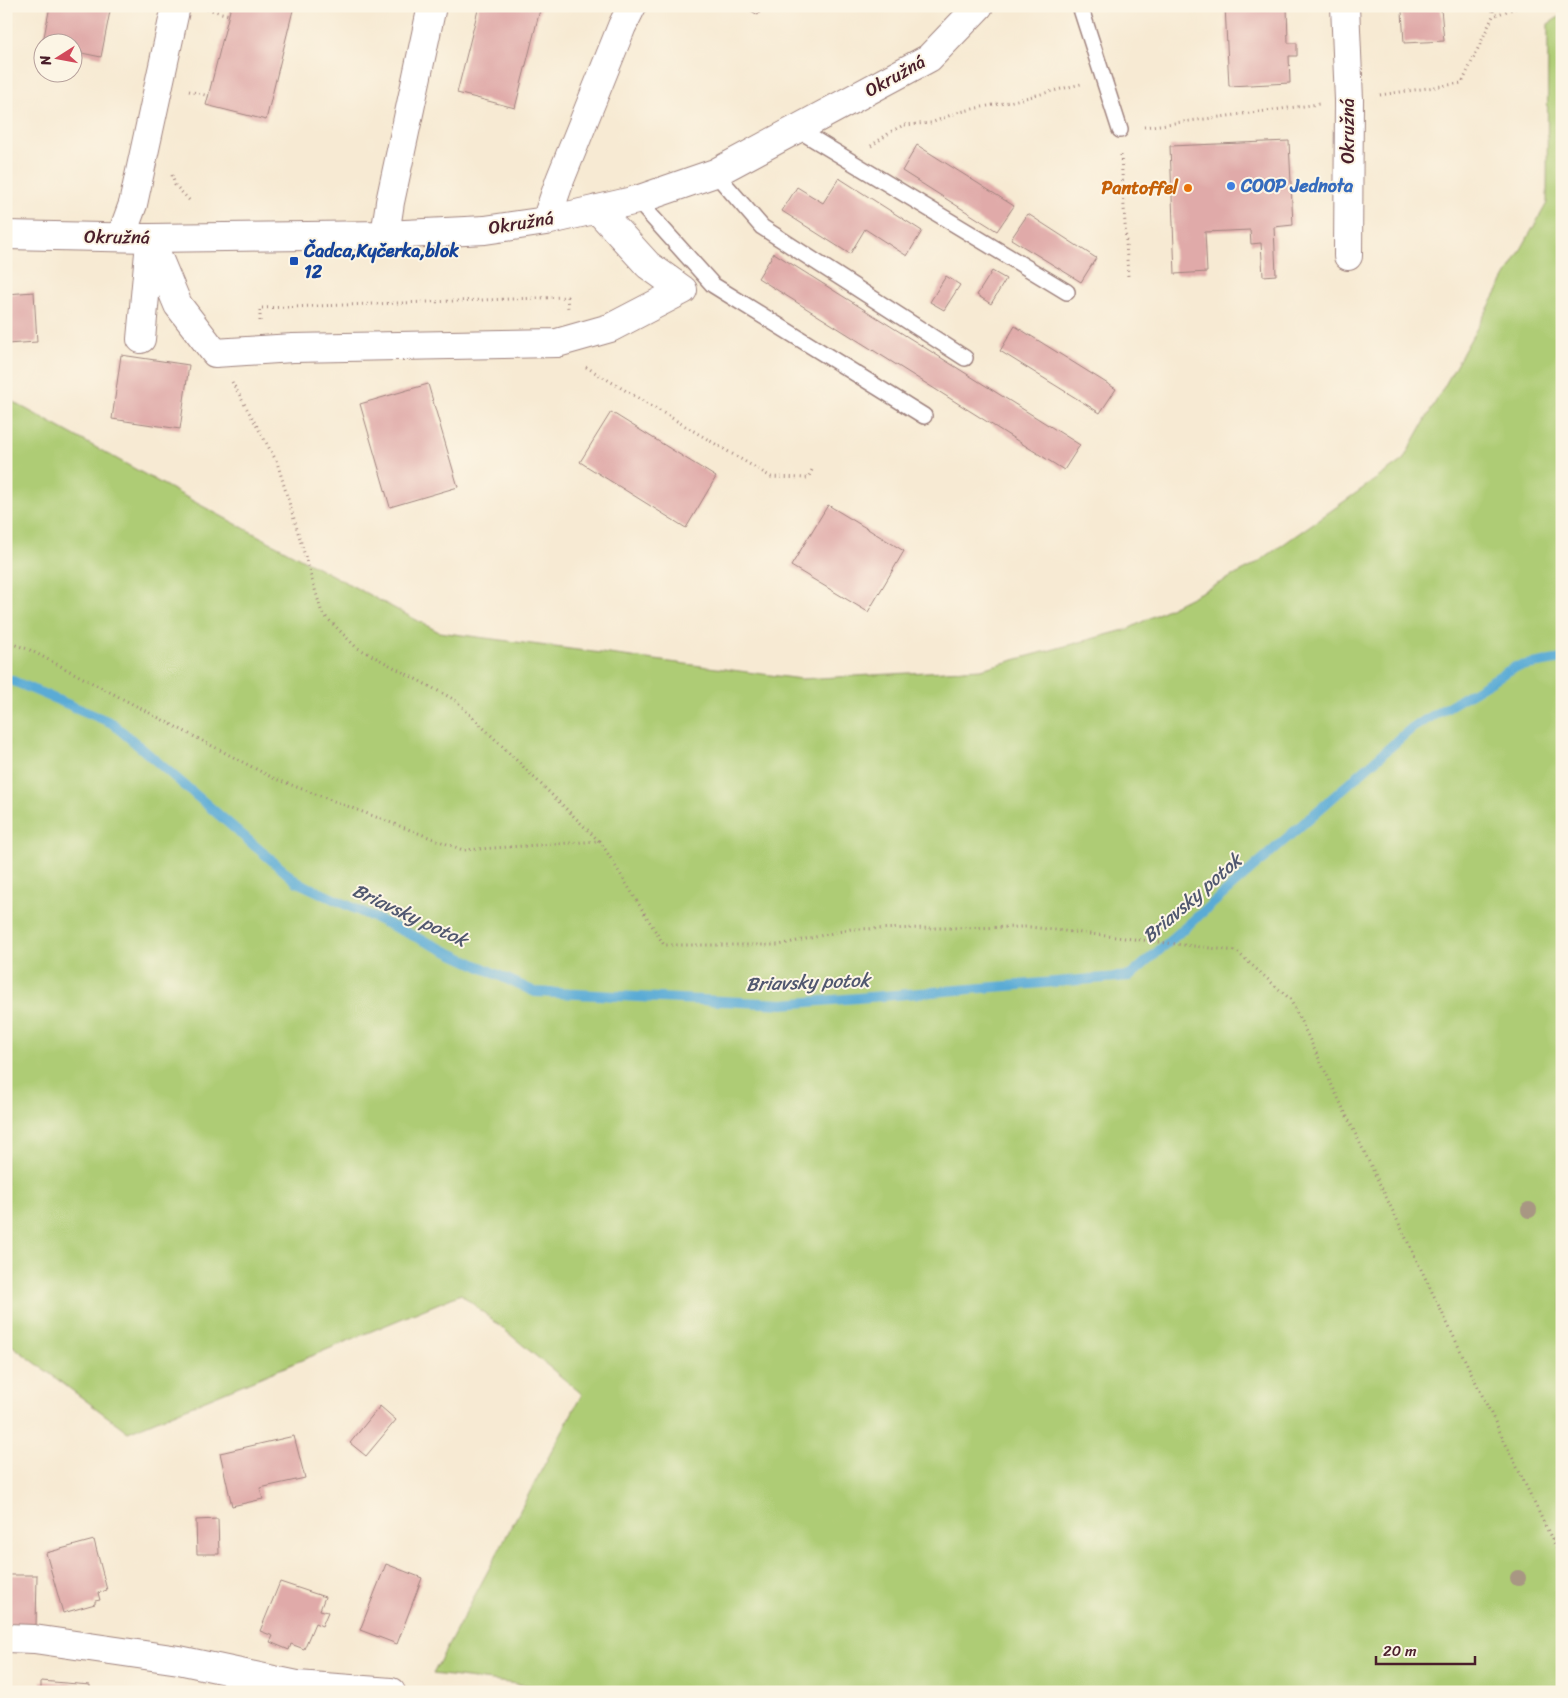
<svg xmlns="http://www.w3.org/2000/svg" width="1568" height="1698" font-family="Sriracha,sans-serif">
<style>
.green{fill:#aecc74;stroke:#7c7650}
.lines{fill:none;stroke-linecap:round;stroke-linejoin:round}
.stream{stroke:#5aabd5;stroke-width:10}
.building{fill:#e0aaa9}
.service-casing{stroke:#a0847f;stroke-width:18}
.minor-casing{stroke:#a0847f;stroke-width:30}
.path{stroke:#a0847f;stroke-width:3;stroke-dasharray:1 4;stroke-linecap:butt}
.service{stroke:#fff;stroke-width:15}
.minor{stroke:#fff;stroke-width:28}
.tree{fill:#a89783}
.shop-dot{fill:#3f7fe0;stroke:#fcf5e5;stroke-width:2}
.food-dot{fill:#e8710a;stroke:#fcf5e5;stroke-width:2}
.transit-dot{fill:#1a4fb4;stroke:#fcf5e5;stroke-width:2}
.labels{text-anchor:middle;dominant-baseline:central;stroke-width:4;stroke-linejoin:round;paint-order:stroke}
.street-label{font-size:18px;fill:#4a1f2b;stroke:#fcf5e5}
.shop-label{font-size:18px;font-weight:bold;fill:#366cbe;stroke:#fcf5e5;text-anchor:start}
.food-label{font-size:18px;font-weight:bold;fill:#c56008;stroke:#fcf5e5;text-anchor:end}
.transit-label{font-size:18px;font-weight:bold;fill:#164399;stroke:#fcf5e5;text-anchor:start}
.water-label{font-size:19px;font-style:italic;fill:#50576f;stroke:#fcf5e5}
</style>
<rect width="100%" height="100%" fill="#fcf5e5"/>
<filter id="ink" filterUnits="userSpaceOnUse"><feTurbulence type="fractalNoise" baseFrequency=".02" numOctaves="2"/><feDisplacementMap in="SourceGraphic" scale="10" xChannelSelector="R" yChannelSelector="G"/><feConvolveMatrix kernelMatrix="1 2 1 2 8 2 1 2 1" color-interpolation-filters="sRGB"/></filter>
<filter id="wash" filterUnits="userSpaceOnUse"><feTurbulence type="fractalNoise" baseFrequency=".0096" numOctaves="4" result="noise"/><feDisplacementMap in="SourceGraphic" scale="20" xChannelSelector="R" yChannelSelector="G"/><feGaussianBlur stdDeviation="1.12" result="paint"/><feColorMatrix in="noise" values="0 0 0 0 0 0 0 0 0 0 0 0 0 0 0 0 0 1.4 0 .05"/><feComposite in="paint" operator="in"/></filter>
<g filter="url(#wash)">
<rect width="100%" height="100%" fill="#f7ead3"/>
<path class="green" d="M1562,15V1692H584L433,1674L582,1394L461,1294L128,1432L6,1341V398L206,508L439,632L801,679L981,669L1128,629L1251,567L1403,460L1547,203L1548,24Z"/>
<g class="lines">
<path class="stream" d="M6,678L112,723L297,882L535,992L783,1004L1130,976L1412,728L1515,667L1562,659"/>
</g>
<g id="blocks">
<path class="building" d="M50,6H111L101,57L72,51V42H43Z
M231,6H294L266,120L206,105Z
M479,6H541L515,108L457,93Z
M743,6H763L758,15Z
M1225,6H1287L1288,43H1297V56H1289L1290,83L1229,86Z
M1441,9L1444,41L1404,43L1402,11Z
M1289,141L1293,225L1274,227L1276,275L1263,276L1261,243L1251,244L1250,230L1205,232L1207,272L1175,274L1170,146Z
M917,145L1014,206L997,231L902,171Z
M839,178L922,231L907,256L865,229L850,254L782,211L797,187L823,203Z
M1028,214L1096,258L1081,282L1011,239Z
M774,253L1080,445L1064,470L758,278Z
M992,271L1006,279L991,304L977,295Z
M946,276L960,285L944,310L930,302Z
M34,292L37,342L6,344V294Z
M1015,326L1116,389L1100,413L1000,351Z
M121,355L189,365L180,429L112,419Z
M428,384L458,487L390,507L360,404Z
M611,412L716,477L686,528L580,462Z
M828,505L904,551L868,612L791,566Z
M380,1406L396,1420L366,1456L350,1443Z
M294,1436L305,1478L260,1488L263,1499L232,1506L220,1453Z
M218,1519L219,1554H197L196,1520Z
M94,1540L107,1590L98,1593L100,1600L95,1601V1604L63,1613L46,1553Z
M386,1564L422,1578L397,1644L360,1630Z
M6,1575H37L36,1626L6,1625Z
M280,1582L325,1597L320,1610L328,1612L322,1626L315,1623L304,1649L291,1644L289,1650L270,1642L273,1636L260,1631Z
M41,1681L90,1685V1692H41Z"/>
</g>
</g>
<g filter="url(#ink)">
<use href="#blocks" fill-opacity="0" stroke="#a0847f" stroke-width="1"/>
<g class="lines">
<defs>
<path id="service" d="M1080,6L1120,130
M797,129L1067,292
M715,173L762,227L965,358
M637,200L713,285L924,416"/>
<path id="minor" d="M1345,6L1349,100L1348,256
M546,221L560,180L622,26L632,6
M6,235L150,238L385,235L485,230L546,221L637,200L715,173L929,58L979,6
M385,235L390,202L432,6
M121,237L133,204L176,6
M150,238L178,305L215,353L293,348L557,343L610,328L683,290L648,265L597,209
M141,339L150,242
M6,1638L34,1639L179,1660L297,1685L391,1692"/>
</defs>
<use href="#service" class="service-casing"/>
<use href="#minor" class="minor-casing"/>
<path class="path" d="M1493,6V16
M207,9L229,15
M189,91L209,96
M1380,95L1462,83L1493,16L1521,6
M1144,127L1319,104
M871,146L892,131L904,125L931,123L956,113L977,108L1009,102L1081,84
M1121,155L1128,276
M172,175L175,185L191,202
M260,321V308L567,297L568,308
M586,367L771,477L808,478L812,470
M232,382L277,462L322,613L356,647L455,700L599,841
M6,642L28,649L273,778L463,850L600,841L664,945H779L851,929L1030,927L1236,951L1290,999L1562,1560"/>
<use href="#service" class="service"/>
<use href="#minor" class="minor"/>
</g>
<g class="tree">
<circle cx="1529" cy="1210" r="8"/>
<circle cx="1518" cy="1578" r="8"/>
</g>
</g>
<circle class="shop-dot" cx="1231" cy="186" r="5"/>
<circle class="food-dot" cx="1188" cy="188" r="5"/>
<rect class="transit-dot" x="289" y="256" width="10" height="10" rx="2.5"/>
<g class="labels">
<g class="street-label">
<text transform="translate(895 76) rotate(-29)">Okružná</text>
<text transform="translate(1348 131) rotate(-90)">Okružná</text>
<text transform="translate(521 223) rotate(-9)">Okružná</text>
<text transform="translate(117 237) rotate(1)">Okružná</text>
</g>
<g class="shop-label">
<text x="1241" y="186">COOP Jednota</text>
</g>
<g class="food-label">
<text x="1178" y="188">Pantoffel</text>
</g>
<g class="transit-label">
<text x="304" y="251">Čadca,Kyčerka,blok<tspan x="304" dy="21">12</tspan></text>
</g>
<g class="water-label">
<text transform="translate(1192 898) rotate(-41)">Briavsky potok</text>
<text transform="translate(410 915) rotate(25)">Briavsky potok</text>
<text transform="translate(808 982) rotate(-2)">Briavsky potok</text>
</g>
</g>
<rect width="1568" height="1698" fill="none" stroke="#fcf5e5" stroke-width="25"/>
<g transform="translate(58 58) rotate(259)"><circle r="24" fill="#fcf5e5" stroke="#b59f9b"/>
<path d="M0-4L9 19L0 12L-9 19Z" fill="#d1495b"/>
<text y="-8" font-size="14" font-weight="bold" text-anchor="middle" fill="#4a1f2b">N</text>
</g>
<path d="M1376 1656v8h99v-8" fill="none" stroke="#4a1f2b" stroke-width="2.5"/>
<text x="1383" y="1656" font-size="15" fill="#4a1f2b" stroke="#fcf5e5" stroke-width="4" paint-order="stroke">20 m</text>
</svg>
